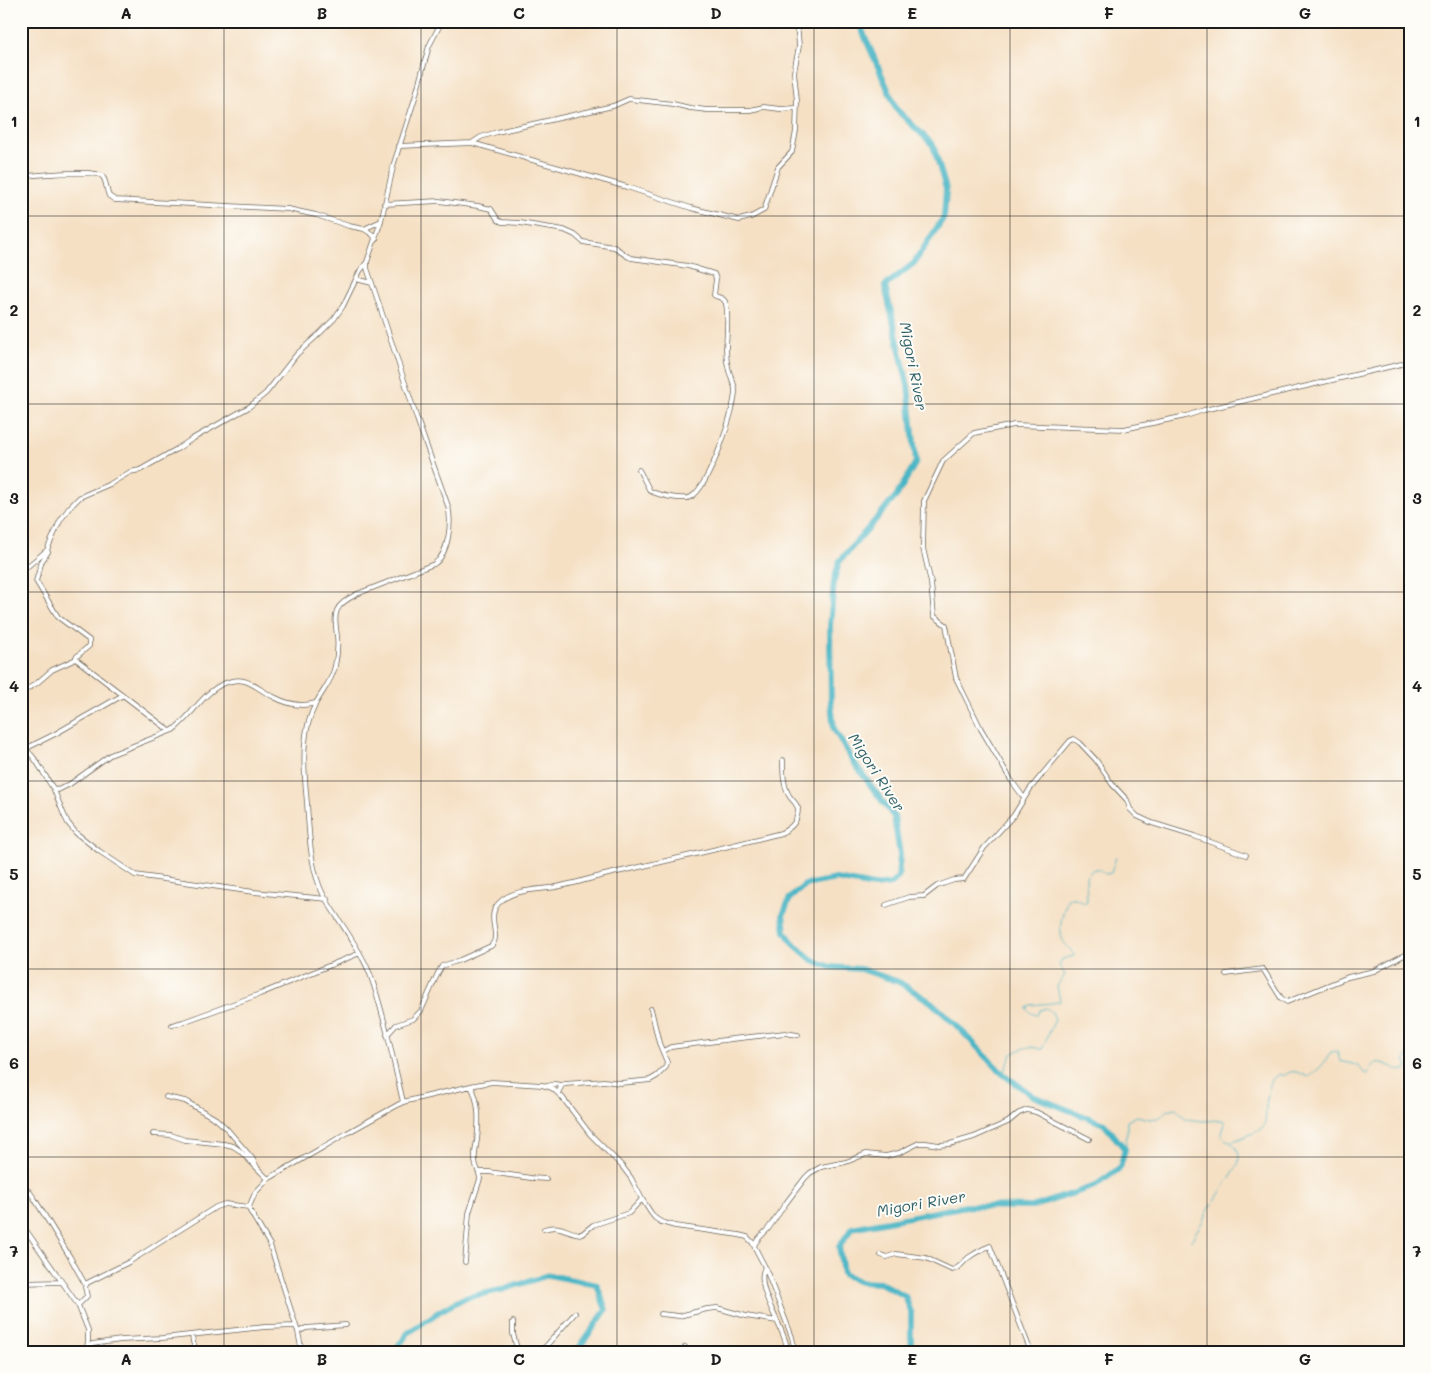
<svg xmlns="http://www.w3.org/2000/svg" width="1431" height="1373" font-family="Mali,sans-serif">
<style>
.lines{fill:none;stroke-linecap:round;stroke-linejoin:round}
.stream{stroke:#49b5c5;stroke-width:1}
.river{stroke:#49b5c5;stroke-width:6}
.minor-casing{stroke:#686157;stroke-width:5.5}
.minor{stroke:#fff;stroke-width:4}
.grid{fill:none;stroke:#1c1c1c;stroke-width:1;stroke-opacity:0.55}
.labels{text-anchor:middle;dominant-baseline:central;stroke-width:4;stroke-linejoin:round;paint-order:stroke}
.water-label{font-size:15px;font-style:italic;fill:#306168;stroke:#fdfcf7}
.neatline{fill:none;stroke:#1c1c1c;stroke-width:2}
.grid-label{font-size:16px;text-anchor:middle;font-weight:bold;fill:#1c1c1c}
</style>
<rect width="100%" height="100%" fill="#fdfcf7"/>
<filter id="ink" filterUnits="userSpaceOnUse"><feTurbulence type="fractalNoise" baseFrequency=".02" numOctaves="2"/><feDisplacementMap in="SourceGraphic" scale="10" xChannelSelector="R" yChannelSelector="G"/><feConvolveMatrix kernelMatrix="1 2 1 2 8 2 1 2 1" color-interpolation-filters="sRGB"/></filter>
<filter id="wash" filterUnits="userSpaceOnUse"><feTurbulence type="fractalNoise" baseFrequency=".0096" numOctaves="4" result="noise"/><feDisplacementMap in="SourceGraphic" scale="20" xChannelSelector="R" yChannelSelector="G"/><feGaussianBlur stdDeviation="1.12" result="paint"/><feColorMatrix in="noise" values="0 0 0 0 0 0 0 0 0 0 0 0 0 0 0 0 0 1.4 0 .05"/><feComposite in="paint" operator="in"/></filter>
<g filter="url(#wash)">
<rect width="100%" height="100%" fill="#f5e0c4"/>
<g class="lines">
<path class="stream" d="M1003,1074L1012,1054C1018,1051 1026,1046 1033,1047C1036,1048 1039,1049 1042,1049L1055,1019L1052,1012L1046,1008L1040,1010L1037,1015L1031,1013L1027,1009L1030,1005L1053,1003L1060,1001L1057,986L1065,975L1059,965L1062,959L1074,956L1072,950C1053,939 1062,915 1068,898H1075L1084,903L1087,901L1086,876L1094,869H1100L1105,874L1111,873L1116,857
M1125,1149L1127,1132V1121L1137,1116L1150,1119L1159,1118L1168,1110L1176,1108L1186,1119L1202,1121L1223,1120L1225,1124L1221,1136C1228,1143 1233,1142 1241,1138C1248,1135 1256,1133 1262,1128C1267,1122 1265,1116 1266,1109C1266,1103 1269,1083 1273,1079C1274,1077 1276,1076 1279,1074L1284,1076C1293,1068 1298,1073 1308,1077C1318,1071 1325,1063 1331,1052L1337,1051L1340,1061C1352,1065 1357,1062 1365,1074L1368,1073C1378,1050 1391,1073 1406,1070L1408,1064L1404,1061L1410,1052
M1191,1241C1196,1231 1203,1222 1208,1211L1238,1165C1240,1155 1239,1148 1230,1142"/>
<path class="river" d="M858,21L897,110L933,145L946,189L944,217L914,263L885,286L908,386L916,462L897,495L839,562L834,581L830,626L831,702L834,729L852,760L894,817L900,855L898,877L891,884L874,886L836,879L805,885L790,898L783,915L785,932L794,944L811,959L830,967L861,969L899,982L931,1002L954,1023L1003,1074L1033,1096L1104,1124L1125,1149L1120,1168L1095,1186L1032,1207L966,1206L852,1228L839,1247L843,1274L860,1282L880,1283L905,1296L911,1312V1352
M394,1352L408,1333L440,1311L464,1298L505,1289L549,1275L597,1285L606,1310L576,1352"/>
</g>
</g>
<g filter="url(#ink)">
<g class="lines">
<defs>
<path id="minor" d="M794,21L798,34L799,46L794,72L797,101L796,131L792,152L778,167L764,210L751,217L739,220L691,208L627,187L472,143L481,137L497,132L613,106L629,99L673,104L690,108L707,110H750L764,107L780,109L796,108
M399,146L472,143
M21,176C35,176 96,168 103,177C107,183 106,190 109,196L115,200L288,209L316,215L349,226L364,229L381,221
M384,204L439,201L478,206L491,209L498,220L502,222L520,223L564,230L575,235L583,242L614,247C621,250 622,255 631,258L688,266L714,274L716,279L714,295C716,297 721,297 724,300C730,306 726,340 726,349C726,356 727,364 729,371C731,377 734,383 735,389C736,409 709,487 691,497C682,501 659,495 650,491L639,470
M364,229L372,234L376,239
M356,279L372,283
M48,552L42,561L36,581L58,617L89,640V646L76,657L77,660L170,731
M21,572L47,550L60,521L69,508L80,497L110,484L130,472L140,470L177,449L192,439L249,407L266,393L297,354L320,333L334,319L343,306L360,271L367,262
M21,693L37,683L52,670L76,659
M21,746C36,755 43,774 53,788L58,790L70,784L110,755L173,730C191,717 204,691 225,683C247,674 256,689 274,697C287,704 302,707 316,703
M25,749L55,734L123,695
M54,790L64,815L68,823L76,833L99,851L135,875L254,892L327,899
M1024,798L1011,780L981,729L956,678L946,625L934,616L931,583L923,548L924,501L943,461L974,433L1014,425L1124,429L1186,416L1204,410L1410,362
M886,905L909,897L924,896L937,886L954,880L964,879L984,848L1014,815L1030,789L1070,741L1074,739L1080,743L1096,760L1112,784L1127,800L1130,809L1137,816L1152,823L1194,836L1246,855
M1226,974L1263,969L1281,998L1287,1002L1348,977L1374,971L1410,952
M172,1025L183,1022L260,994L360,953
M387,1035L396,1025L413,1019L421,1011L438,973L442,966L460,960L491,946C503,935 483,916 501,901C515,889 538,890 556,887C562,886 568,884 574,883C590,879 606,874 622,871C675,859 728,847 781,833C793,827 798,821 798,808C796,803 793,801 790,797C783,787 783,772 783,760
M663,1051L671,1047L732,1039L785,1033L798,1035
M548,1086L554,1084L562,1085
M558,1093L562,1085L565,1084L604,1081L620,1083L641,1081L650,1080L657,1076L666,1067L667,1062L659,1043L651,1009
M166,1097L185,1101L216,1119L226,1128L252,1158L257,1167
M403,1102C398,1079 392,1055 387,1032C382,1013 377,993 370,974C359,946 339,922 324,896C310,870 309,832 307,803C305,783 303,763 305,743C306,730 310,715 316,703C323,690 332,681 335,666C337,657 338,646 337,636C334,612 333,606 357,594L434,564C449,554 452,522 448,506L417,419L367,268V262L381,221L394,163L415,98L429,46L442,21
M153,1134L171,1135L185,1140L224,1144L233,1146L239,1150L268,1179
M479,1172H489L531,1178L546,1179
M21,1188L29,1191L34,1198L70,1257L85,1284
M21,1223L78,1305L88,1330V1341L86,1352
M544,1229C562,1223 567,1234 582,1234L593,1225L629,1213L642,1199
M754,1245L759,1238L768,1229L786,1203L805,1178L810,1173L821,1167L846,1162L866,1154L886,1156L899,1153L919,1143H926L939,1145L950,1144L974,1137L1008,1122L1019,1113L1027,1110L1036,1112L1089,1139
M881,1255L887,1257L896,1254L926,1258L952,1270C960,1268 962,1263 968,1258C975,1253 982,1249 990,1246L1031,1352
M465,1262L469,1213L480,1179C480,1172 475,1167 475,1160C474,1154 476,1147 477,1140C479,1122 480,1103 471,1086
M765,1267C753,1288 786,1328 788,1352
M21,1283L62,1282
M78,1305L87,1296L85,1287L87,1283L129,1262L216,1207L225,1204L249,1207
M661,1314L679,1316L707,1309L717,1308L746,1316L777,1321
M513,1322V1334L518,1352
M298,1332L306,1328L346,1325
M192,1335L193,1342L197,1352
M87,1346L92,1344L121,1340L162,1338L265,1327L296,1326
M302,1352L298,1332L270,1245L250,1211L249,1207L255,1193L268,1179L320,1149L347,1133L403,1102L475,1085L492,1082L542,1085L552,1088L562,1097L590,1134L622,1166L631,1178L642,1199L651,1213L655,1218L661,1222L675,1226L739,1235L747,1237L752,1242L765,1267L792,1337L795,1352
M539,1352L547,1345L575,1313
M684,1352L685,1347"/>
</defs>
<use href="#minor" class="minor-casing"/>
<use href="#minor" class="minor"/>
</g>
</g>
<path class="grid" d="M224,21V1352M421,21V1352M617,21V1352M814,21V1352M1010,21V1352M1207,21V1352M21,216H1410M21,404H1410M21,592H1410M21,781H1410M21,969H1410M21,1157H1410"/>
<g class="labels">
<g class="water-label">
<text transform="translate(914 366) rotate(79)">Migori River</text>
<text transform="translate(877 772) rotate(57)">Migori River</text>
<text transform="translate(921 1203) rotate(-10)">Migori River</text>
</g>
</g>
<rect width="1431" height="1373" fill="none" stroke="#fdfcf7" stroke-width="55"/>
<rect x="28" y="28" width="1376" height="1318" class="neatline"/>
<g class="grid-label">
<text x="126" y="19">A</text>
<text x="322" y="19">B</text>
<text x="519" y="19">C</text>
<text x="716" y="19">D</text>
<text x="912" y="19">E</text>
<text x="1109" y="19">F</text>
<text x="1305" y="19">G</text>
<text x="14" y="127">1</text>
<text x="1417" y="127">1</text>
<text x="14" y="316">2</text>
<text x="1417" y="316">2</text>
<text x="14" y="504">3</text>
<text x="1417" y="504">3</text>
<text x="14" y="692">4</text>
<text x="1417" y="692">4</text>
<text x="14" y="880">5</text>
<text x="1417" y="880">5</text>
<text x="14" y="1069">6</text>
<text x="1417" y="1069">6</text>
<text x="14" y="1257">7</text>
<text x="1417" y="1257">7</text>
<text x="126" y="1365">A</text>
<text x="322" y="1365">B</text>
<text x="519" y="1365">C</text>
<text x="716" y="1365">D</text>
<text x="912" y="1365">E</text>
<text x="1109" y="1365">F</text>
<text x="1305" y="1365">G</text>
</g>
</svg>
